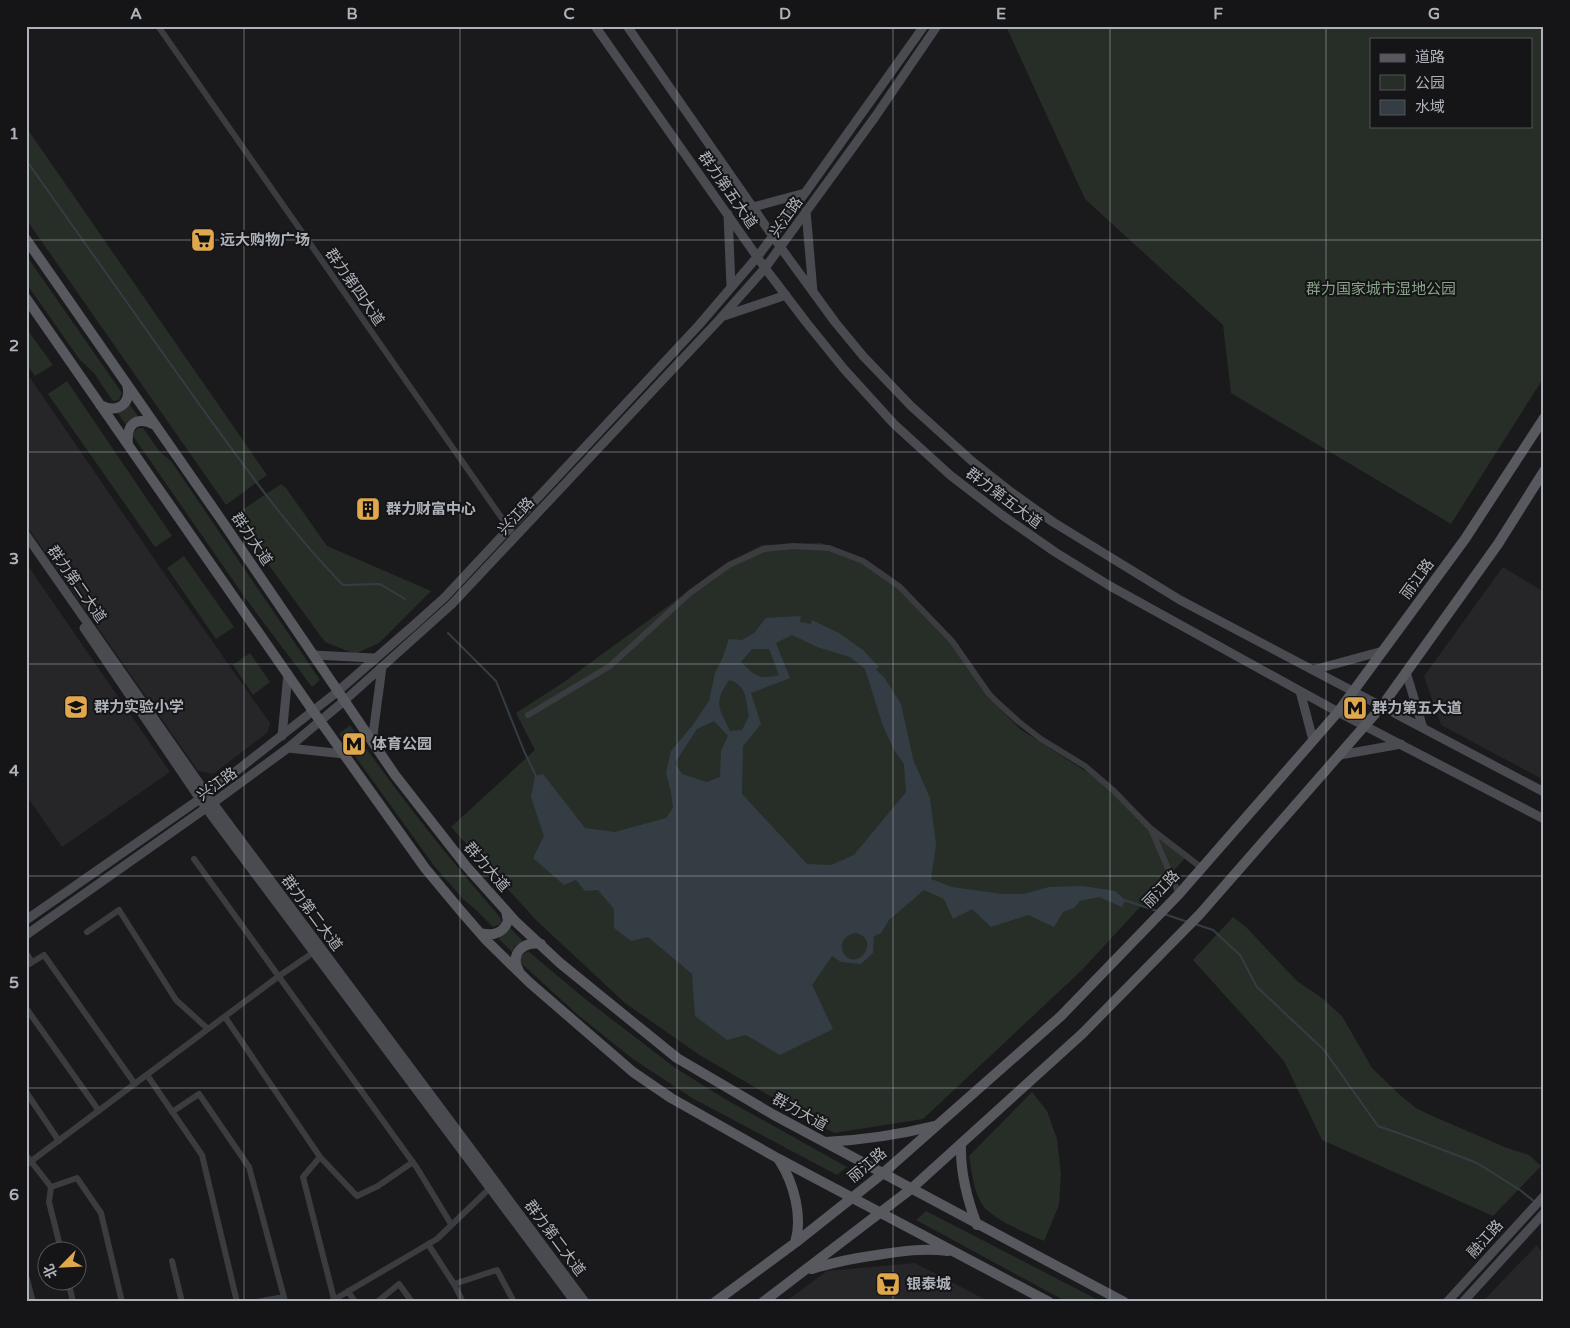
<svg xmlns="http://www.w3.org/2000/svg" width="1570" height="1328" font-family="'Varela Round','Noto Sans SC',sans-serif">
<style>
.built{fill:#262629}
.green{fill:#262e27;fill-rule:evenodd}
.water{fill:#353d44;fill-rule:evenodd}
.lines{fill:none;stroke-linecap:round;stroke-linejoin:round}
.stream{stroke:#353d44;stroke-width:2}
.minor{stroke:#3b3c40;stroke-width:6}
.secondary{stroke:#494b50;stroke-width:9}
.primary{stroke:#57595f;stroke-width:10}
.grid{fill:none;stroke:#aeb2ba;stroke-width:1;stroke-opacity:0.55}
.labels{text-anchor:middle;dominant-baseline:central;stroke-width:4;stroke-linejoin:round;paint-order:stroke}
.street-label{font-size:15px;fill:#aeb2ba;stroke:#151517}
.poi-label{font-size:15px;font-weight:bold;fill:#aeb2ba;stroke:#151517;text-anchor:start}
.park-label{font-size:15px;fill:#87a387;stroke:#151517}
.neatline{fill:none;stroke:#aeb2ba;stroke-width:2}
.grid-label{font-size:16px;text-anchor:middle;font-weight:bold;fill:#aeb2ba}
</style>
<rect width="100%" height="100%" fill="#1a1a1c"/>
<path class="built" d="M26,372L164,573L270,723L267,733L213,774L198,771L26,525Z
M26,563L170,772L62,847L26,795Z
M1503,567L1544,592V780L1441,725L1424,676Z
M1537,1245L1544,1257V1302H1482Z
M915,1263L990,1302H785L827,1271Z"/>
<path class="green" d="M1006,26H1544V377L1451,524L1231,393L1223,325L1085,199ZM1371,39H1531V126H1371Z
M26,127L267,475L226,505L26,219Z
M26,255L122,393L119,400L114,401L112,400L94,373L80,360L26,283Z
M26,328L53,365L35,376L26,364Z
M67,381L172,536L155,547L48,394Z
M129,404L138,416L126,425L117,412Z
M138,428H143L160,452L171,461L320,680L312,687L246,599L133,436L134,432Z
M281,484L286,488L327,546L431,591L379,643L355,654L325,642L233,516Z
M821,543L862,558L909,596L958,644L989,698L1020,729L1090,774L1188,855L1082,970L923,1119L834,1133L701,1056L625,1003L536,920L451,827L535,750L516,713L564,682L727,563L762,545Z
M184,556L234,627L216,639L167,568Z
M250,653L270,682L253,695L233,665Z
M350,725C396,792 446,855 499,916L502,921L499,925L493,927L476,910L463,899L435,867L339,734Z
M1233,917L1245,926L1297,981L1322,998L1342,1016L1372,1068L1400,1095L1416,1108L1430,1115L1507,1148L1529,1155L1541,1166L1493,1216L1322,1140L1284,1061L1193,960Z
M510,928L523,941L522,943L515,946L512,952L498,938L505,934Z
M528,951L584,998L674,1067L725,1099L847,1167L837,1175L692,1098L633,1059L578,1015L522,964L519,958L522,955Z
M1032,1092L1047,1111L1057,1139L1061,1174L1059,1205L1044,1241C1027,1233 991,1219 982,1204C973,1190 972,1172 969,1156Z
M926,1211L1102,1302H1067L916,1220Z"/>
<path class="water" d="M801,616L800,622L811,624L812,620L839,633L863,650L879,667L876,670L884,677L901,704L913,759L930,798L936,845L931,879L952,887L1002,894H1024L1049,887L1083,886L1115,891L1125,900L1122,907L1099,897L1080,901L1074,908L1063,912L1054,927L1028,915L991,927L972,909L953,919L944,899L924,890L889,920L881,933L874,936L873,953L861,964L841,962L832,956L812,985L833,1029L780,1055L746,1035L727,1040L695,1016L692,974L648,937L631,941L614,928V909L598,890L585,891L576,880L564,885L533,858L544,836L531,797L535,776L543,774L585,828L615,832L666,818L673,808L671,792L666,773L671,751L692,726L709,701L715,673L723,657L729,639L742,640L754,633L766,618ZM792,635L817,647L850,657L865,669L883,726L894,750L904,764L906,792L854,855L831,865L807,864L742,794L743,746L761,724L751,693L790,678L776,643ZM752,649H769L779,675C759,680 755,676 741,662ZM729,680C747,685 746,700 749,716L742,730L730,731C719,707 713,704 729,680ZM714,721L728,736L721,751L720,777L707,782L682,774L675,763L697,729ZM855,933C882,938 858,973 844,954C838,944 845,935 855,933Z"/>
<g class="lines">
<path class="stream" d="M26,160C84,241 141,323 199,404C245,467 289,530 343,585L380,584L405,599
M448,633L496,681L524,751L537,778
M1124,900L1157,911
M1164,914L1188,922
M1195,924L1213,930L1240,955L1257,987L1324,1050L1378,1126L1412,1138L1477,1163L1520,1190L1535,1202"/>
<path class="minor" d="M158,26L515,537
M528,715L610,666L690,593L729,565L764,549L793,546L829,548L863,561L900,587L952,641L989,694L998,703L1019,722L1041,739L1085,766L1114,791L1151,829
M194,859L417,1168L451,1224
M1179,894L1151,829L1202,868
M87,932L119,910L176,1000L208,1029
M26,953L32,962
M26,966L44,955L135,1084
M26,1008L99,1111
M225,1017L320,1157
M147,1075L202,1155L237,1302
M26,1092L59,1141
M172,1112L199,1094L249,1167L284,1297
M26,1155L51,1187L49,1202L61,1250
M26,1165L279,976L314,952
M51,1187L77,1178L101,1213L122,1302
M428,1244L454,1284L463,1302
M172,1261L182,1302
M26,1276L33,1302
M68,1280L73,1302
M454,1284L497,1270L514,1302
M348,1291L355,1302
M334,1299L303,1177L320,1157L357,1196L378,1186L413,1162
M256,1302L284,1297L285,1302
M330,1302L437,1239L491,1187
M377,1302L399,1284L412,1302"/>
<path class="secondary" d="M595,26L765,268L806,322L844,369L894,424L950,475L1002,515L1055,552L1110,586L1338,712L1544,819
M627,26L781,248L835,322L863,356L911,406L973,462L1011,492L1053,522L1180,600L1544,792
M753,207L805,193
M806,211L813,292
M728,214L731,287
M724,316L786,295
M26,535L213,803L585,1302
M84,628L206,808L575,1302
M313,655L374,658
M1313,670L1383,651
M1406,672L1423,728
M1300,691L1313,740
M282,736L288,674
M372,742L382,667
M288,748L344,754
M1340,755L1401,744
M26,920L207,794L337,692L414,625L445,597L699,325L758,256L805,193L924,26
M26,935L206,808L288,748L344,701L452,604L718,321L765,268L875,117L937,26
M1447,1302L1544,1196
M1463,1302L1544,1213"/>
<path class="primary" d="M26,239L220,518L395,775L466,866L516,922L560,963L677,1058L774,1115L1124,1302
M26,298L313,711L425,868L460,910L486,940L530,983L633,1072L671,1098L779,1159L1049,1302
M100,405C118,414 132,404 127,384
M128,445C126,425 135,415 155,425
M480,933C493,936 503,934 508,921L506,911
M519,971C509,954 523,941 541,944
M825,1142C862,1140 898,1135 934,1126
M961,1144C960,1172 967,1199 977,1225
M779,1160C794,1183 803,1217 795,1243
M812,1269C834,1262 855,1258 877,1255C901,1251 923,1248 948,1251
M715,1302L795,1243L882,1174L1061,1016L1179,894L1338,712L1465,539L1544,418
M763,1302L911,1189L1082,1034L1200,914L1382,706L1498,544L1544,471"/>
</g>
<path class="grid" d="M244,26V1302M460,26V1302M677,26V1302M893,26V1302M1110,26V1302M1326,26V1302M26,240H1544M26,452H1544M26,664H1544M26,876H1544M26,1088H1544"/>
<defs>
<symbol id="supermarket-square" viewBox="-11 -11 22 22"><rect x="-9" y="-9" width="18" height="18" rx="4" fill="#e0a74d" stroke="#151517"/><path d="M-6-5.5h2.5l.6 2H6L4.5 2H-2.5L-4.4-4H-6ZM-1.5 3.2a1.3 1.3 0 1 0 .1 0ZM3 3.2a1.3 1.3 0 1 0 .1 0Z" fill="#111"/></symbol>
<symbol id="building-square" viewBox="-11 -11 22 22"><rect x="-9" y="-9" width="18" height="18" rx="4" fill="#e0a74d" stroke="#151517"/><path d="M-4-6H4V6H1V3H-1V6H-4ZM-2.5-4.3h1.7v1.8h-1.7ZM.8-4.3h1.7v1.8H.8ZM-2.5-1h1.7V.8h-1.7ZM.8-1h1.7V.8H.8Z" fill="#111"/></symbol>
<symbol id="school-square" viewBox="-11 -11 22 22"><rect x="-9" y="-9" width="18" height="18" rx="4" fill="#e0a74d" stroke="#151517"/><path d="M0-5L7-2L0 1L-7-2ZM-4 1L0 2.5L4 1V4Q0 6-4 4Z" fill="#111"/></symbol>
<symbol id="metro-square" viewBox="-11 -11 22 22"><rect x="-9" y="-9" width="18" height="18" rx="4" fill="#e0a74d" stroke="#151517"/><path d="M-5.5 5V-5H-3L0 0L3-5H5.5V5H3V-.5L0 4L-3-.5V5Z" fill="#111"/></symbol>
</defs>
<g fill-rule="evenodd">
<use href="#supermarket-square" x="189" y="226" width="28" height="28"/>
<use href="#building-square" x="354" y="495" width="28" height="28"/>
<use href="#school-square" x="62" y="693" width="28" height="28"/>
<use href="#metro-square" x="1341" y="694" width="28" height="28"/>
<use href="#metro-square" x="340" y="730" width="28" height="28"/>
<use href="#supermarket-square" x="874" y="1270" width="28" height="28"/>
</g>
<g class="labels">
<g class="street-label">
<text transform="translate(728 190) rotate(55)">群力第五大道</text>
<text transform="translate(786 217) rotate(-55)">兴江路</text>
<text transform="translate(355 287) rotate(55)">群力第四大道</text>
<text transform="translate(1004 498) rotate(37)">群力第五大道</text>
<text transform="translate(516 516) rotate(-47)">兴江路</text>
<text transform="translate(252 539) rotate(56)">群力大道</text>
<text transform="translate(1417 579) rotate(-54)">丽江路</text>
<text transform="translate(77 584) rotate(55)">群力第二大道</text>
<text transform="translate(217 784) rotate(-36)">兴江路</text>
<text transform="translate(487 867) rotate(49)">群力大道</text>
<text transform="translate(1161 889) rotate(-46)">丽江路</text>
<text transform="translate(312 913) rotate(53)">群力第二大道</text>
<text transform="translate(800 1112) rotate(29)">群力大道</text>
<text transform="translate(867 1165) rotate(-40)">丽江路</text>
<text transform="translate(555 1238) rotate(53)">群力第二大道</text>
<text transform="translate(1485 1239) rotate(-48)">融江路</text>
</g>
<g class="poi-label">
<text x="220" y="240">远大购物广场</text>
<text x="386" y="509">群力财富中心</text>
<text x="94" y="707">群力实验小学</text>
<text x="1372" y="708">群力第五大道</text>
<text x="372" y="744">体育公园</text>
<text x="906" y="1284">银泰城</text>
</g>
<g class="park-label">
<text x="1381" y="289">群力国家城市湿地公园</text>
</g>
</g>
<rect width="1570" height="1328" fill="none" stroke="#151517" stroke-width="55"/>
<rect x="1370" y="38" width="162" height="90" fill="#151517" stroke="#525458"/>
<rect x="1380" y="54" width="25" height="8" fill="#57595f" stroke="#525458"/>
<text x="1415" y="62" font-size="15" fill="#aeb2ba">道路</text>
<rect x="1380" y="75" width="25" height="15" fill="#262e27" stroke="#525458"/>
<text x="1415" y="88" font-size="15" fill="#aeb2ba">公园</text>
<rect x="1380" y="100" width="25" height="15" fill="#353d44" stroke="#525458"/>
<text x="1415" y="112" font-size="15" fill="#aeb2ba">水域</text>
<g transform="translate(62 1266) rotate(246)"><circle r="24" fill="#151517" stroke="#525458"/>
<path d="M0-4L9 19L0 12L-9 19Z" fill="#e0a74d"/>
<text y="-8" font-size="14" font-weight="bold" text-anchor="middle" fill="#aeb2ba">北</text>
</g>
<rect x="28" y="28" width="1514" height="1272" class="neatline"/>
<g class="grid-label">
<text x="136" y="19">A</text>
<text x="352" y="19">B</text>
<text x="569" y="19">C</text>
<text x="785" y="19">D</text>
<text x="1001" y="19">E</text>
<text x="1218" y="19">F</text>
<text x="1434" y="19">G</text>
<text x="14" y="139">1</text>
<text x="14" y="351">2</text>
<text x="14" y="564">3</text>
<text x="14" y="776">4</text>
<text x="14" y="988">5</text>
<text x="14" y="1200">6</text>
</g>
</svg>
